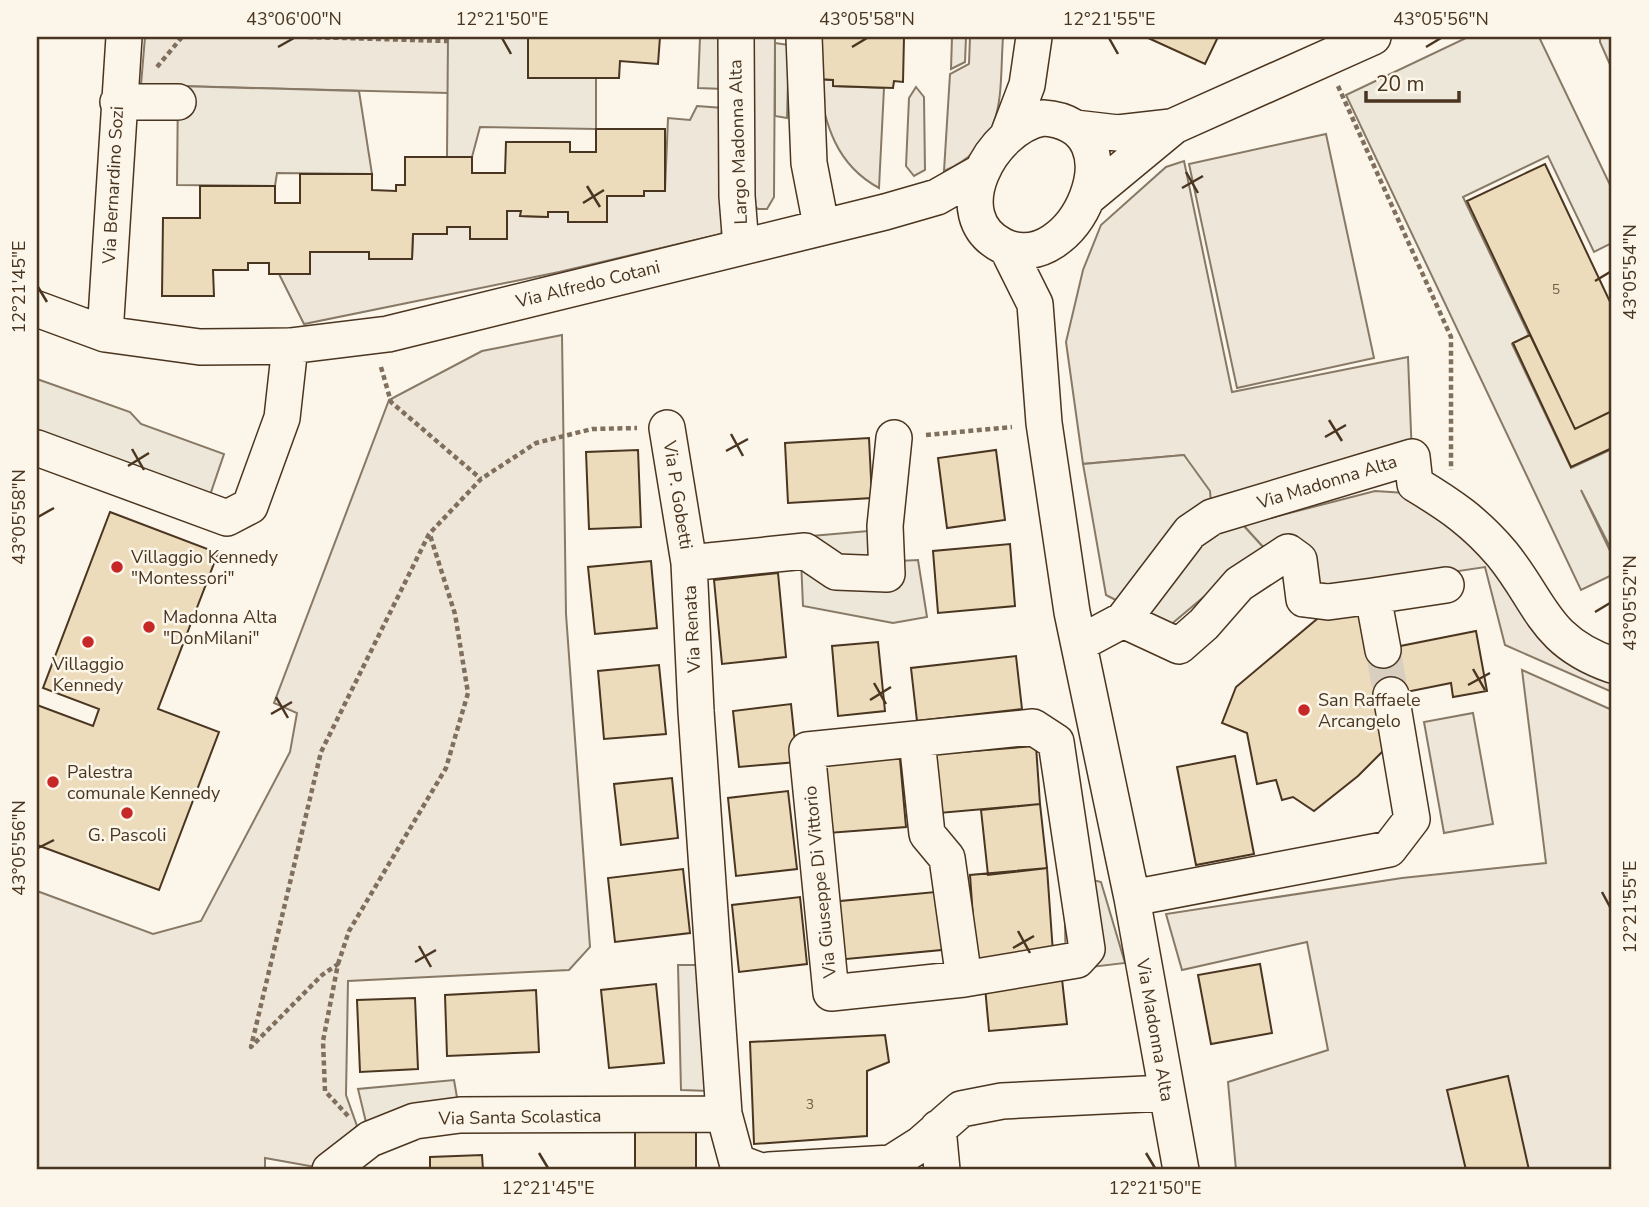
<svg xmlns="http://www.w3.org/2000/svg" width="1649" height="1207" font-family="'Nunito Sans',sans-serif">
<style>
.green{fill:#ede6d9;stroke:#887966;stroke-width:2}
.parking{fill:#ede7d9;stroke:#887966;stroke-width:2}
.building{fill:#ecdcbc;stroke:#4a3520;stroke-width:2}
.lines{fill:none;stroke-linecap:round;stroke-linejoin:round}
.minor-tunnel{stroke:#d8cfc1;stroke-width:35;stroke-dasharray:35 18;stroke-linecap:butt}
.minor-casing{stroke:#4a3520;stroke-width:38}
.path{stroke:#7f6f5c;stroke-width:4.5;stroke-dasharray:5 3.5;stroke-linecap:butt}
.minor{stroke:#fbf6e9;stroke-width:35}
.ticks{fill:none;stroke:#4a3520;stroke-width:2.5}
.poi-dot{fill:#c62828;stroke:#fbf6e9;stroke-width:2.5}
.labels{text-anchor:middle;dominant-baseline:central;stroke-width:5;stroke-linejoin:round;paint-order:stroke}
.number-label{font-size:14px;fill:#725f47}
.street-label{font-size:18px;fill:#4a3520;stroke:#fbf6e9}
.poi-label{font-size:18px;fill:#4a3520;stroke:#fbf6e9;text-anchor:start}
.neatline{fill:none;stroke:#4a3520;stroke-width:2.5}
.ticks-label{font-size:18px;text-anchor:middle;fill:#4a3520}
</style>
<rect width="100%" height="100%" fill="#fbf6e9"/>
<path class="green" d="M145,37H448V93L141,85Z
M750,37H775L774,197L767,209H758L751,203Z
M970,37H1003C999,96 1008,143 944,171L950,74L969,64Z
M817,79L833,80V86L884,88L879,188C835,164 826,125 817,79Z
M916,87L924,97L925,170L914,176L906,166L909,98Z
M697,106L723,108L726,213L721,234L559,272L304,324L279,274H310V252H369V259H412L413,234H447V227H470V239H507V211H521V216L548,217V212H568V222H607V196H643L644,191H665L668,118L690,120Z
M1326,134L1374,358L1237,388L1189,164Z
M1184,161L1232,392L1408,357L1412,457L1212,517L1184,455L1083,464L1066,342L1083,270L1101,225L1166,167Z
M562,335L566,614L590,947L569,970L348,981L346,1095L357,1126L315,1167L265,1158V1170H37V891L153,934L201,921L290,752L297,713L274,703L389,400L482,351Z
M1375,491L1406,493L1426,502L1612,675V692L1505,645L1485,567L1318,592L1284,540L1263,547L1243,525Z
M1522,670L1612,710V1170H1236L1228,1082L1328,1050L1307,942L1182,970L1166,914L1402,878L1546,863Z
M1473,713L1493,824L1444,833L1424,722Z"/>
<path class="parking" d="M448,37H528V78H596V129L480,127L472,157H447Z
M700,37H726L724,89L698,88Z
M952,37H966L965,62L951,69Z
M1468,37H1539L1612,189V243L1594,252L1548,156L1463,197L1529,335L1512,344L1571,468L1612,449V551L1581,490L1612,555V575L1581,590L1346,95Z
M1600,37H1612V69L1600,42Z
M775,43L789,45L787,118L775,116Z
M178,86L359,91L372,174L277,173L275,186L177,185Z
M37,379L130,412L141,424L224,454L209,498L37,438Z
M1184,455L1210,491L1212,517L1243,525L1263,547L1168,627L1106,595L1083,464Z
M891,529L898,561L918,560L927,617L893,623L803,606L800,537Z
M1081,877L1101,882L1125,963L1066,970L1064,881Z
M678,965H702L709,1091L681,1090Z
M454,1080L460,1115L370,1139L358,1089Z"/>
<path class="building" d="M528,37H660L658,64L620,61L619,78H528Z
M818,37H904L903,82L894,81L893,88L833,86V80L817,79Z
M1146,37H1218L1205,64Z
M596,129H665V191H644V196H607V222H568V212H548V217L520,216L521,211H507V239H470V227H447V234H413L412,259H369V252H310V274H269V263H248V270H213L214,296H162L163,218H200V186H275V203H300V174H372V190L396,191V185H405V157H472V173H505L506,142H570V152H596Z
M1545,164L1612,306V411L1575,429L1467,201Z
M1530,335L1575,429L1612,411V448L1571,467L1513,343Z
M869,438L872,498L788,503L785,443Z
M638,450L641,527L589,529L586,452Z
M996,450L1005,520L947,528L938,458Z
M110,512L218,553L158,709L219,732L159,890L37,845V705L93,726L99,709L43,688Z
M1010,544L1015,606L938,613L933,551Z
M651,561L657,628L595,634L588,567Z
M778,573L786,657L722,664L714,580Z
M1361,607L1370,652L1476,631L1487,691L1453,697L1451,683L1391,695L1388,746L1358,776L1314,811L1293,797L1282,800L1276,780L1257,784L1247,733L1222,723L1236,687L1323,614Z
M878,642L885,711L838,716L832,646Z
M1016,656L1022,709L917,721L911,668Z
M659,665L666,734L604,739L598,671Z
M791,704L797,762L739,767L733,711Z
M1036,746L1040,804L928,814L923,755Z
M899,748L906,827L828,833L822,754Z
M1235,756L1254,854L1196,865L1177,767Z
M672,778L678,838L621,845L614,784Z
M788,791L797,869L736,876L728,798Z
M1040,804L1047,868L988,875L981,810Z
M1047,868L1053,953L976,960L970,875Z
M683,869L690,933L615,942L608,878Z
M946,891L952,949L836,960L830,902Z
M800,897L807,964L739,972L732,905Z
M1260,964L1272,1033L1211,1044L1198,975Z
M1062,979L1067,1024L989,1031L985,987Z
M656,984L664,1063L609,1068L601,990Z
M536,990L539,1052L447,1056L445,995Z
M415,998L418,1069L360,1072L357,1000Z
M885,1035L889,1062L867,1071V1136L754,1144L750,1042Z
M1508,1076L1529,1170H1466L1447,1090Z
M696,1127V1170H635V1128Z
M482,1155L483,1170H430V1157Z"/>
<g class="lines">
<path class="minor-tunnel" d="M1383,650L1391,695"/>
<defs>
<path id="minor" d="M736,37L737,196L741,246
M804,37L809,163L821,225
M118,102H178
M1043,118C1143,124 1074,280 1003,246C943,216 991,127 1043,118Z
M1075,128L1118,133L1171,127
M1008,135L1027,85L1034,37
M1087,198L1174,126L1373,37
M1007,248L1035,304L1044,423L1072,612L1132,898L1181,1170
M37,309L105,334L200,347L290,346L388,334L885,212L937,197L981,172
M105,334L124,37
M667,428L689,563
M37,448L227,518L250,506L282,418L290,346
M1373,596L1446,585
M1123,620L1179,646L1204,624L1239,584L1288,552L1299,560L1304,599L1328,602L1373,596L1383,650
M1080,643L1123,620L1190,532L1212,517L1412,457L1415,484C1450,505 1475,522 1502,554C1542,603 1543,641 1612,665
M1033,727L1056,742L1087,949L1077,960L964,979L831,993L807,750Z
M917,740L927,834L947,858L964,979
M1132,898L1389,849L1412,819L1391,695
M938,1128L942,1170
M330,1170L370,1139L415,1121L460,1115L724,1114
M758,1170L737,1162L724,1114L696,711L689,563L805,551L836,572L887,574L885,526L894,438
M769,1170L891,1163L921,1144L961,1109L1002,1101L1165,1093"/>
</defs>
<use href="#minor" class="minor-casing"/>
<path class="path" d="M308,37L448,41
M157,67L182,37
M1338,86L1451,337V470
M381,367L391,402L481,479
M926,435L1012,427
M338,964L349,931L446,768L468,693L455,614L430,535
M348,1116L325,1091L323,1041L338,964L322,975L251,1047L321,752L429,534L481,479L536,443L592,429L637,428"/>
<use href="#minor" class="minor"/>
</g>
<path class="ticks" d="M502,38L511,54M1109,38L1118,54M278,47L294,38M852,47L867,38M1426,47L1441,38M1186,172L1198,193M587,186L600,207M1182,188L1203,176M583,203L604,190M1595,281L1610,272M38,287L47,302M1329,420L1342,441M731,434L743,456M1325,437L1346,425M132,449L144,470M726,451L748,439M128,466L149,453M38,517L54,508M1595,612L1610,603M1473,669L1485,690M874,683L886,704M1468,685L1490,673M276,697L288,718M870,700L891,687M271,714L292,702M38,848L54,840M1602,892L1610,907M1018,931L1030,953M419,946L431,967M1013,948L1034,936M415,962L436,950M539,1153L548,1168M1146,1153L1155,1168"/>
<g class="poi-dot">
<circle cx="117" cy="567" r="7"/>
<circle cx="149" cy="627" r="7"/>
<circle cx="88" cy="642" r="7"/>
<circle cx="1304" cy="710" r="7"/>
<circle cx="53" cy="782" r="7"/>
<circle cx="127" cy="813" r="7"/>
</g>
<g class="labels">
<g class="number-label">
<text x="1556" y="289">5</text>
<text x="810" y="1104">3</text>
</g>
<g class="street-label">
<text transform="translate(738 142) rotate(-92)">Largo Madonna Alta</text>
<text transform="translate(113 185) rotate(-87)">Via Bernardino Sozi</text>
<text transform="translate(588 284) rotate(-14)">Via Alfredo Cotani</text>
<text transform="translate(1327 482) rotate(-17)">Via Madonna Alta</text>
<text transform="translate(678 495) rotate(81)">Via P. Gobetti</text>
<text transform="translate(692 629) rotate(-93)">Via Renata</text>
<text transform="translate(820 882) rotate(-96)">Via Giuseppe Di Vittorio</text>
<text transform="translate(1155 1030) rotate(80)">Via Madonna Alta</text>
<text transform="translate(520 1117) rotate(-1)">Via Santa Scolastica</text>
</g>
<g class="poi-label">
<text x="131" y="557">Villaggio Kennedy<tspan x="131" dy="21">"Montessori"</tspan></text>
<text x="163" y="617">Madonna Alta<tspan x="163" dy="21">"DonMilani"</tspan></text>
<text x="88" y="664" text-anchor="middle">Villaggio<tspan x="88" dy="21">Kennedy</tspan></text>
<text x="1318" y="700">San Raffaele<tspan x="1318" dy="21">Arcangelo</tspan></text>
<text x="67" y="772">Palestra<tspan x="67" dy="21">comunale Kennedy</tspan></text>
<text x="127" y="835" text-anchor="middle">G. Pascoli</text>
</g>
</g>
<rect width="1649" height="1207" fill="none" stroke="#fbf6e9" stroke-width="77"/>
<path d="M1366 91v10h93v-10" fill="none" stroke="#4a3520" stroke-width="3.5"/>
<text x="1376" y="91" font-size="21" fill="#4a3520" stroke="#fbf6e9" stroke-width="5" paint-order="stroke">20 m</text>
<rect x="38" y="38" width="1572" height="1130" class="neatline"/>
<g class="ticks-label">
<text x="294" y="25">43°06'00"N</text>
<text x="502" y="25">12°21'50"E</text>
<text x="867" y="25">43°05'58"N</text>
<text x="1109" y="25">12°21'55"E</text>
<text x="1441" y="25">43°05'56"N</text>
<text transform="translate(1630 272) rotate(-90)" y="6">43°05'54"N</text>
<text transform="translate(19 287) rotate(-90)" y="6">12°21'45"E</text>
<text transform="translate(19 517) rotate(-90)" y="6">43°05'58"N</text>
<text transform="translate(1630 603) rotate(-90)" y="6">43°05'52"N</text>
<text transform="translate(19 848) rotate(-90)" y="6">43°05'56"N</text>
<text transform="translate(1630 907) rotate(-90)" y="6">12°21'55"E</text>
<text x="548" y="1194">12°21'45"E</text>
<text x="1155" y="1194">12°21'50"E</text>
</g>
</svg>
